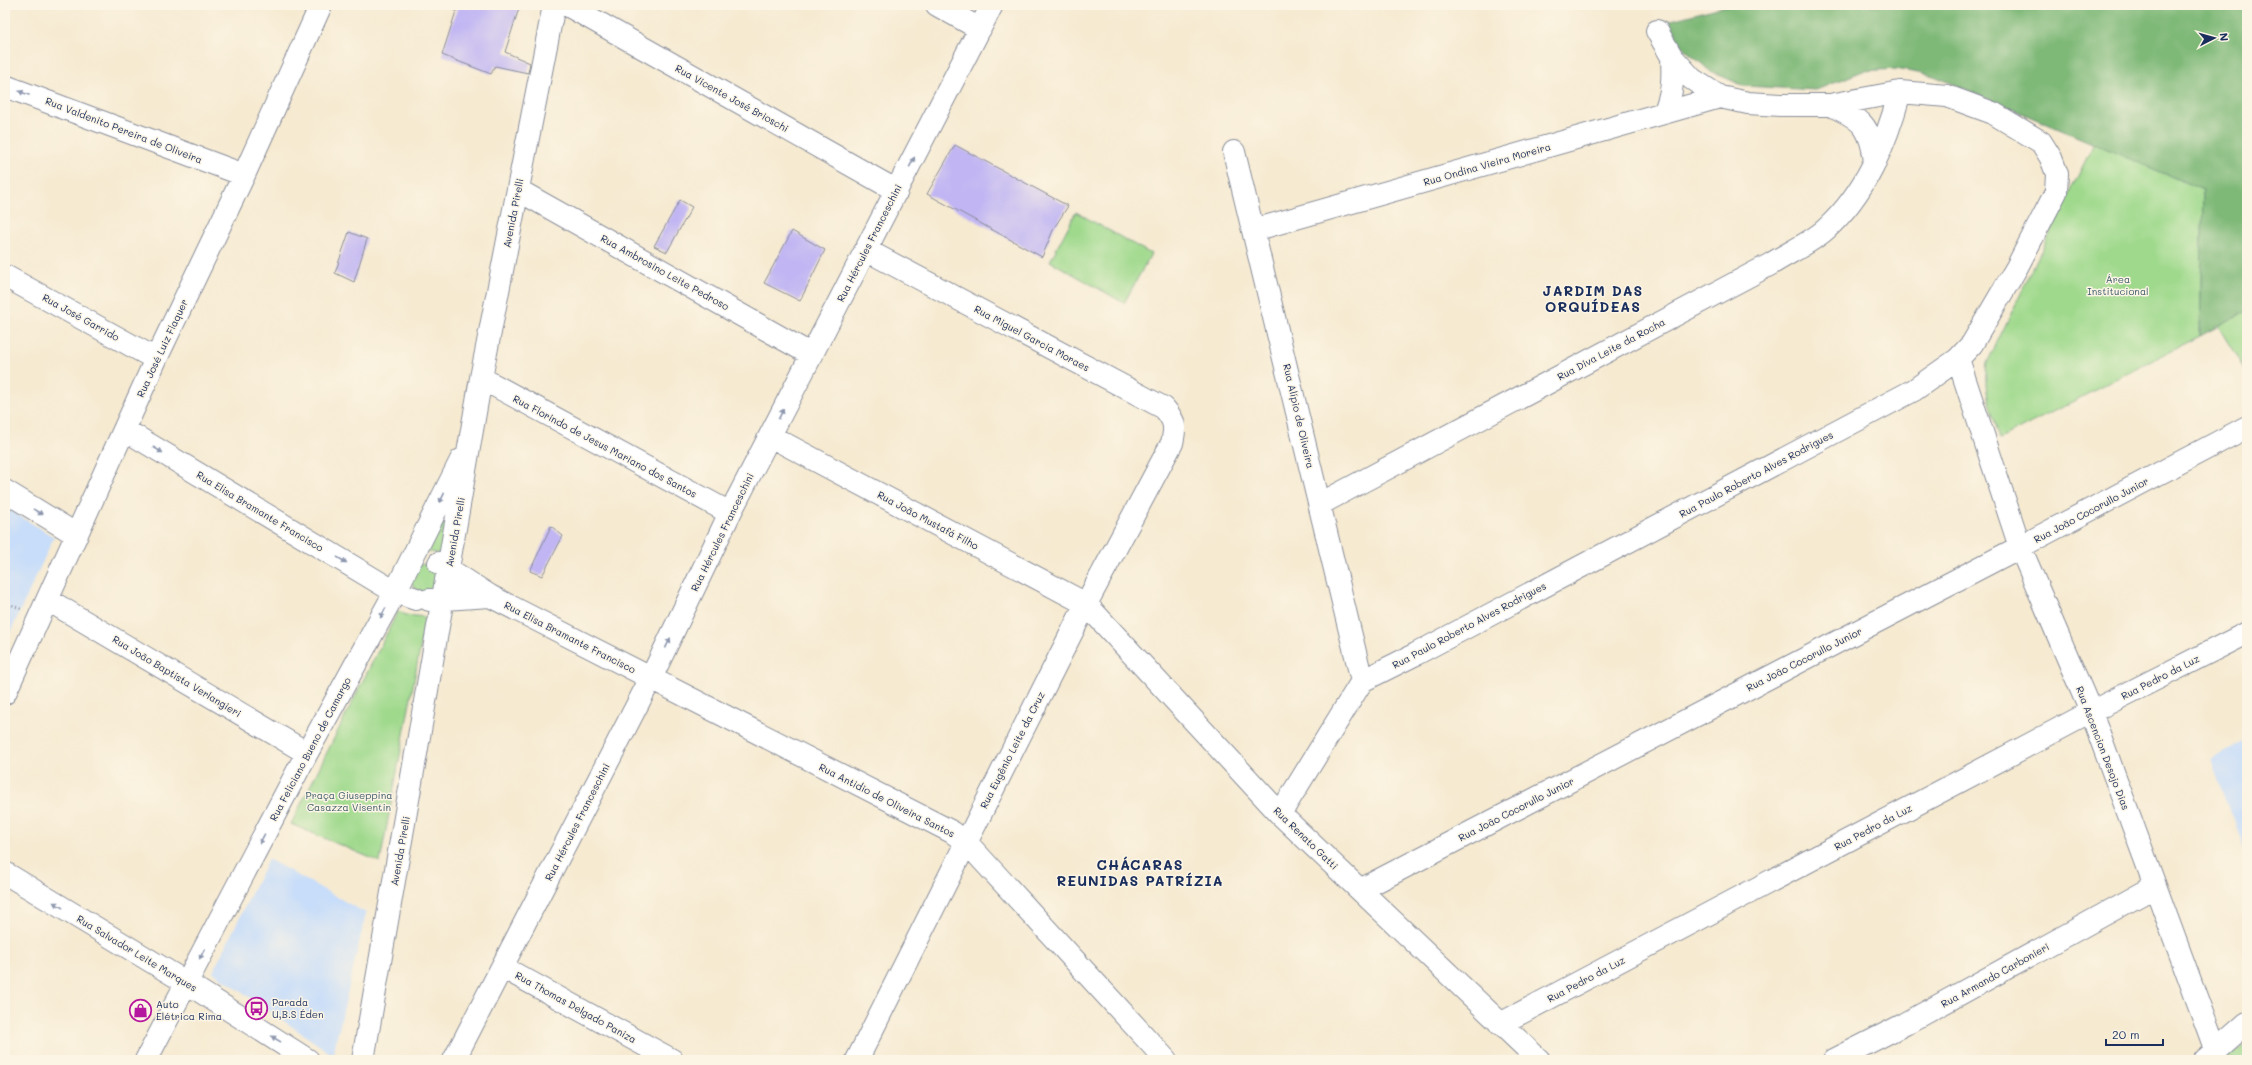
<svg xmlns="http://www.w3.org/2000/svg" width="2252" height="1065" font-family="Mali,sans-serif">
<style>
.built{fill:#c7ddf9}
.green{fill:#9fd98c;stroke:#5d8475}
.forest{fill:#7fb978;stroke:#4d746b}
.building{fill:#c1b6f3}
.lines{fill:none;stroke-linecap:round;stroke-linejoin:round}
.minor-casing{stroke:#888c98;stroke-width:24}
.path{stroke:#888c98;stroke-width:2.5;stroke-dasharray:1 3;stroke-linecap:butt}
.minor{stroke:#fff;stroke-width:22}
.oneway{fill:#8d97ae}
.labels{text-anchor:middle;dominant-baseline:central;stroke-width:3;stroke-linejoin:round;paint-order:stroke}
.street-label{font-size:10px;fill:#1b2f5e;stroke:#fcf5e5}
.park-label{font-size:10px;fill:#3c5a6a;stroke:#fcf5e5}
.poi-label{font-size:10px;fill:#1b2f5e;stroke:#fcf5e5;text-anchor:start}
.district-label{font-size:14px;font-weight:bold;letter-spacing:1px;fill:#1b2f5e;stroke:#fcf5e5}
</style>
<rect width="100%" height="100%" fill="#fcf5e5"/>
<filter id="ink" filterUnits="userSpaceOnUse"><feTurbulence type="fractalNoise" baseFrequency=".025" numOctaves="2"/><feDisplacementMap in="SourceGraphic" scale="8" xChannelSelector="R" yChannelSelector="G"/><feConvolveMatrix kernelMatrix="1 2 1 2 8 2 1 2 1" color-interpolation-filters="sRGB"/></filter>
<filter id="wash" filterUnits="userSpaceOnUse"><feTurbulence type="fractalNoise" baseFrequency=".012" numOctaves="4" result="noise"/><feDisplacementMap in="SourceGraphic" scale="16" xChannelSelector="R" yChannelSelector="G"/><feGaussianBlur stdDeviation="0.9" result="paint"/><feColorMatrix in="noise" values="0 0 0 0 0 0 0 0 0 0 0 0 0 0 0 0 0 1.4 0 .05"/><feComposite in="paint" operator="in"/></filter>
<g filter="url(#wash)">
<rect width="100%" height="100%" fill="#f6ead1"/>
<path class="built" d="M5,507L54,537L5,644Z
M2247,740V855L2211,760Z
M268,859L366,913L333,1055L213,972Z"/>
<path class="green" d="M2094,143L2203,190L2200,336L2000,439C1993,414 1982,390 1987,363Z
M1076,212L1151,254L1124,303L1050,261Z
M2247,311V374L2218,326Z
M461,480L443,559L439,554L426,551Z
M411 578a14 14 0 1 1 28 0a14 14 0 1 1-28 0Z
M398,611L406,615L426,617L380,862L291,824Z
M2247,1043V1060H2224L2246,1044Z"/>
<path class="forest" d="M1729,5H2247V311L2200,336L2203,190L1934,76L1896,69L1863,71L1816,90L1744,86L1710,71L1678,43L1664,22Z"/>
<g id="blocks">
<path class="building" d="M458,5H520L505,52L530,63L528,73L495,66L491,74L442,55Z
M955,145L1068,206L1054,228L1042,257L927,194Z
M680,200L692,207L667,252L654,246Z
M792,231L825,250L800,301L764,283Z
M349,232L367,239L354,282L335,273Z
M551,526L563,536L542,576L530,571Z"/>
</g>
</g>
<g filter="url(#ink)">
<use href="#blocks" fill-opacity="0" stroke="#888c98" stroke-width="1"/>
<g class="lines">
<defs>
<path id="minor" d="M567,5L897,191
M937,5L980,29
M5,86L244,175
M1830,105C1861,118 1871,126 1875,162
M1664,113C1673,93 1673,78 1672,57
M1234,152L1362,681
M518,190L812,355
M1254,230L1720,97
M5,276L156,359
M1958,359L2020,547L2091,712L2216,1051
M481,378L730,513
M125,430L395,592L416,599
M770,436L1086,604L1280,814L1539,1060
M5,491L77,535
M1320,504L1771,264C1788,253 1810,243 1825,230C1866,193 1886,143 1900,92
M439,563L490,596L952,832L966,842L1166,1060
M48,600L307,753
M429,600L490,596
M1362,681L1416,654L1914,390L1958,359L1972,344L2017,267L2056,192L2057,174L2051,158L2041,142L1993,113L1947,96L1900,92L1830,105H1780L1748,103L1720,97L1692,79L1672,57L1657,31
M5,693L156,359L244,175L321,5
M1280,814L1362,681
M5,873L187,983L308,1060
M1360,890L2020,547L2247,427
M502,967L672,1060
M1500,1024L2091,712L2247,633
M2205,1059L2247,1022
M146,1060L307,753L395,592L461,460
M363,1060L481,378L554,5
M454,1060L651,678L730,513L992,5
M857,1060L1086,604L1172,443C1176,426 1175,421 1164,408L866,250
M1834,1060L1905,1024L2154,887"/>
</defs>
<use href="#minor" class="minor-casing"/>
<path class="path" d="M5,602L21,609"/>
<use href="#minor" class="minor"/>
</g>
<defs><path id="oneway-solid" d="M-6-.8H1V-3.2L6.5 0L1 3.2V.8H-6Z"/></defs>
<g class="oneway">
<use href="#oneway-solid" transform="translate(24 93) rotate(-159)"/>
<use href="#oneway-solid" transform="translate(912 162) rotate(-63)"/>
<use href="#oneway-solid" transform="translate(781 414) rotate(-63)"/>
<use href="#oneway-solid" transform="translate(158 450) rotate(31)"/>
<use href="#oneway-solid" transform="translate(442 498) rotate(116)"/>
<use href="#oneway-solid" transform="translate(38 512) rotate(31)"/>
<use href="#oneway-solid" transform="translate(342 560) rotate(31)"/>
<use href="#oneway-solid" transform="translate(383 613) rotate(118)"/>
<use href="#oneway-solid" transform="translate(668 643) rotate(-65)"/>
<use href="#oneway-solid" transform="translate(262 839) rotate(118)"/>
<use href="#oneway-solid" transform="translate(58 905) rotate(-149)"/>
<use href="#oneway-solid" transform="translate(202 954) rotate(118)"/>
<use href="#oneway-solid" transform="translate(276 1039) rotate(-148)"/>
</g>
</g>
<defs>
<symbol id="bus-ring" viewBox="-11 -11 22 22"><circle r="9.5" fill="#fcf5e5" stroke="#b5179e" stroke-width="1.5"/><path d="M-5-6H5V4H4V6H2V4H-2V6H-4V4H-5ZM-3.5-4V0h7V-4ZM-3.5 1.2v1.5H-2V1.2ZM2 1.2v1.5H3.5V1.2Z" fill="#b5179e"/></symbol>
<symbol id="shop-ring" viewBox="-11 -11 22 22"><circle r="9.5" fill="#fcf5e5" stroke="#b5179e" stroke-width="1.5"/><path d="M-5-2.5h2.3a2.7 3.5 0 0 1 5.4 0H5L5.5 6h-11ZM-1.5-2.5h3a1.5 2.3 0 0 0-3 0Z" fill="#b5179e"/></symbol>
</defs>
<g fill-rule="evenodd">
<use href="#bus-ring" x="244" y="996" width="25" height="25"/>
<use href="#shop-ring" x="128" y="998" width="25" height="25"/>
</g>
<g class="labels">
<g class="street-label">
<text transform="translate(732 98) rotate(29)">Rua Vicente José Brioschi</text>
<text transform="translate(124 130) rotate(21)">Rua Valdenito Pereira de Oliveira</text>
<text transform="translate(1487 164) rotate(-16)">Rua Ondina Vieira Moreira</text>
<text transform="translate(513 213) rotate(-79)">Avenida Pirelli</text>
<text transform="translate(869 243) rotate(-63)">Rua Hércules Franceschini</text>
<text transform="translate(665 272) rotate(29)">Rua Ambrosino Leite Pedroso</text>
<text transform="translate(81 317) rotate(29)">Rua José Garrido</text>
<text transform="translate(1032 338) rotate(28)">Rua Miguel Garcia Moraes</text>
<text transform="translate(162 348) rotate(-65)">Rua José Luiz Flaquer</text>
<text transform="translate(1611 349) rotate(-28)">Rua Diva Leite da Rocha</text>
<text transform="translate(1299 416) rotate(77)">Rua Alípio de Oliveira</text>
<text transform="translate(605 446) rotate(28)">Rua Florindo de Jesus Mariano dos Santos</text>
<text transform="translate(1756 474) rotate(-28)">Rua Paulo Roberto Alves Rodrigues</text>
<text transform="translate(2091 510) rotate(-28)">Rua João Cocorullo Junior</text>
<text transform="translate(260 511) rotate(31)">Rua Elisa Bramante Francisco</text>
<text transform="translate(928 520) rotate(28)">Rua João Mustafá Filho</text>
<text transform="translate(455 532) rotate(-80)">Avenida Pirelli</text>
<text transform="translate(722 532) rotate(-64)">Rua Hércules Franceschini</text>
<text transform="translate(1469 625) rotate(-28)">Rua Paulo Roberto Alves Rodrigues</text>
<text transform="translate(570 637) rotate(27)">Rua Elisa Bramante Francisco</text>
<text transform="translate(1804 659) rotate(-27)">Rua João Cocorullo Junior</text>
<text transform="translate(177 676) rotate(31)">Rua João Baptista Verlangieri</text>
<text transform="translate(2160 677) rotate(-27)">Rua Pedro da Luz</text>
<text transform="translate(2103 748) rotate(69)">Rua Ascencion Desojo Dias</text>
<text transform="translate(310 749) rotate(-62)">Rua Feliciano Bueno de Camargo</text>
<text transform="translate(1012 750) rotate(-63)">Rua Eugênio Leite da Cruz</text>
<text transform="translate(887 800) rotate(27)">Rua Antidio de Oliveira Santos</text>
<text transform="translate(1516 809) rotate(-27)">Rua João Cocorullo Junior</text>
<text transform="translate(577 822) rotate(-63)">Rua Hércules Franceschini</text>
<text transform="translate(1873 827) rotate(-28)">Rua Pedro da Luz</text>
<text transform="translate(1306 838) rotate(44)">Rua Renato Gatti</text>
<text transform="translate(400 851) rotate(-80)">Avenida Pirelli</text>
<text transform="translate(137 953) rotate(31)">Rua Salvador Leite Marques</text>
<text transform="translate(1995 975) rotate(-29)">Rua Armando Carbonieri</text>
<text transform="translate(1586 979) rotate(-28)">Rua Pedro da Luz</text>
<text transform="translate(576 1007) rotate(29)">Rua Thomas Delgado Paniza</text>
</g>
<g class="park-label">
<text x="2118" y="279">Área<tspan x="2118" dy="12">Institucional</tspan></text>
<text x="349" y="795">Praça Giuseppina<tspan x="349" dy="12">Casazza Visentin</tspan></text>
</g>
<g class="poi-label">
<text x="272" y="1002">Parada<tspan x="272" dy="12">U,B.S Éden</tspan></text>
<text x="156" y="1004">Auto<tspan x="156" dy="12">Elétrica Rima</tspan></text>
</g>
<g class="district-label">
<text x="1593" y="290">JARDIM DAS<tspan x="1593" dy="16">ORQUÍDEAS</tspan></text>
<text x="1140" y="864">CHÁCARAS<tspan x="1140" dy="16">REUNIDAS PATRÍZIA</tspan></text>
</g>
</g>
<rect width="2252" height="1065" fill="none" stroke="#fcf5e5" stroke-width="20"/>
<g transform="translate(2214 38) rotate(84)" stroke="#fcf5e5" stroke-width="3" paint-order="stroke">
<path d="M0-3L7 15L0 10L-7 15Z" fill="#1b2f5e"/>
<text y="-6" font-size="11" font-weight="bold" text-anchor="middle" fill="#1b2f5e">N</text>
</g>
<path d="M2106 1039v6h57v-6" fill="none" stroke="#1b2f5e" stroke-width="2"/>
<text x="2112" y="1039" font-size="12" fill="#1b2f5e" stroke="#fcf5e5" stroke-width="3" paint-order="stroke">20 m</text>
</svg>
